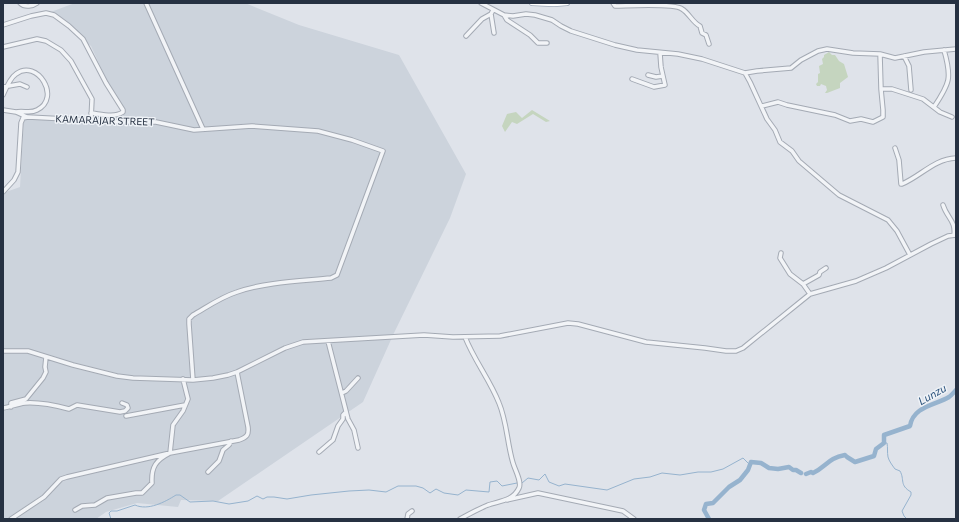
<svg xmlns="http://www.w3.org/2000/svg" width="959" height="522" font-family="Commissioner,sans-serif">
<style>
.built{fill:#ccd3dc}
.green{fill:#c5d5bf}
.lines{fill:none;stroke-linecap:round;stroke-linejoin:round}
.stream{stroke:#96b3ce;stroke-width:1}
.river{stroke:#96b3ce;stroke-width:4.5}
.minor-casing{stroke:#a4aab4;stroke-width:5.5}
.major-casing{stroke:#9da8b7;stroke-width:6}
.minor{stroke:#f2f4f7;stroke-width:3.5}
.major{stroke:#fff;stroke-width:4.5}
.labels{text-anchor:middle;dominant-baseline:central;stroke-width:3;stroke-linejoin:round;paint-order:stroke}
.street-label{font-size:10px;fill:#263142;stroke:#eef2f7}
.water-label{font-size:11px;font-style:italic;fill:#2b527b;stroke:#eef2f7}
</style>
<rect width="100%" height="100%" fill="#dfe3ea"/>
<path class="built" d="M75,3H245L299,25L399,55L466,174L450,218L394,333L363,402L218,501L181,500L178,507L137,503L106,512L96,519H3V193L20,187L24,118L123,116L91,46L48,13Z"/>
<path class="green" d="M829,52L832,55H835L839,61L844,64L848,77L840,83V88L827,93H825L827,90L826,86L821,84L820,86H817L816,84L818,82V74L820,73L819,66L823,64L822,59L824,57V55Z
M532,110L550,121L546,122L533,114L517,124L512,122L505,132L502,126L507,114L516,112L522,118Z"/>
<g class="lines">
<path class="stream" d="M884,443H887C888,448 887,452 888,457C889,461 892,465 895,469L900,471C905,480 899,485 911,492V495L902,511L904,516L907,519
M522,483L528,478L539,480L545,474L549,482L559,486L565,484L607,490L634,479L650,477L662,473L680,475L698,472H711L723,469L743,458L750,465
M111,519L109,513L111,511H117L135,505C148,511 165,502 176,495H180L190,502L213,501L229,504L248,501L257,496L263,499L267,497H274L287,499L311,495L349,491L369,490L386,492L398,486H416L423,488L430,493L436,489L444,493L458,495L466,490L489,492L490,482L497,481L502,486L517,483"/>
<path class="river" d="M806,474L811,472L813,473C827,466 828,458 845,455L847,457L855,462L874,456L876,449L884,443V435L910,426C913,406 936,405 949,397C952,395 954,392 956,390
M709,519L704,510L706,504L713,503L729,487L740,480L748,470L751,462L761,463L769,468L778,469L789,467L793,470H796L801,473"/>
<defs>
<path id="minor" d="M20,3C25,8 33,6 37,3
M146,3L203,129
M481,3L504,15L507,20L530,35L538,43H547
M613,3L615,6C627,6 674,3 682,9C689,13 693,23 700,26L702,33L706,35L709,44
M491,14L494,33
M504,15L513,16L526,14L535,15L552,20L561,26L571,31L615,45L637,50L678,54L702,59L745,73L757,71L791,68L801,60L818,51L827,49L853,53L880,54L895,58L924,52L956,49
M3,25L31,16L46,13L54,15L69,26L83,39L106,83L123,110V112C114,118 101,114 91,113
M466,36L482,19L491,14L493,10
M3,47L37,39L46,41L61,50L71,61L92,99L91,120
M880,54L881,89H892L923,99L940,112L952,117
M904,56L909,66L911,90
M745,73L750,82L767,119L775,130L780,142L792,151L799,161L839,195L888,220L897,231L910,255
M648,75L656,77L663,76
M632,79L654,87L665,85L661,67L660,53
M3,87L20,84L27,87
M3,95C6,88 10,78 16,74C37,58 62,98 37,110C30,114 23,110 16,112
M762,106L778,102L787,105L835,115L850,121L861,119L873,122L883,117V110L881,89
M934,107C950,83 952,78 944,50
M3,110L16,112L27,117
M895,148L899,160L901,184H902C921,176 934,159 956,158
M3,192L14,180L18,172L21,123L23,118L28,117L123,122H156L194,130L252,126L318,131L352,140L383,151L337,275L331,278C301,281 265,282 237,292C221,297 207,307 193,315L189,319V324L193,380
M943,205C947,218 956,221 954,235
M781,253L780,258L790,274L803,284L810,294
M803,284L819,275L820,272L826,268
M328,341L348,419L354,430L358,448
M3,351H28L73,365L117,376L133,378L193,380L213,378L228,375L237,372L285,348L303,342L424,335L453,337L500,336L568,323L578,324L646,342L705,348L726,351H736L743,348L810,294L856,281L886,268L931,244L948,236L956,235
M342,393L346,391L358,378
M11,407V403L26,399L43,378L46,372L45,367L46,357
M3,408C10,407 17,404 25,403C40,402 54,405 69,409L77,405L120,412L125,411L128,408L127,405L122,403
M126,416L185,405
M319,452L333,440L338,426L343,419V415L346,412
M208,472L219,461L223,450L229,445L231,441
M507,500L538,493L623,511L634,519
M75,510L82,506L95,505L107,498L136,493H142L152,483C151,467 156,460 170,453L173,425L183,411L188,399L183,379
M11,519L44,497L61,479L67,477L170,453L239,440C247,437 249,435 248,427L237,372
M407,519L408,514L412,511
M460,519C469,514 478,509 488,505C499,501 513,501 519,488C522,482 515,470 513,463C507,443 507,422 499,403C490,380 474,360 465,337"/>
<path id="major" d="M532,3L554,4L567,3"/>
</defs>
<use href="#minor" class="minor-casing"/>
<use href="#major" class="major-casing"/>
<use href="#minor" class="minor"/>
<use href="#major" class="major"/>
</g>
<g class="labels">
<g class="street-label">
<text transform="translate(105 120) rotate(2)">KAMARAJAR STREET</text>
</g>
<g class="water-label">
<text transform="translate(932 394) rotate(-30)">Lunzu</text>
</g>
</g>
<rect width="959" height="522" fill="none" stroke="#263142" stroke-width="8"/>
</svg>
